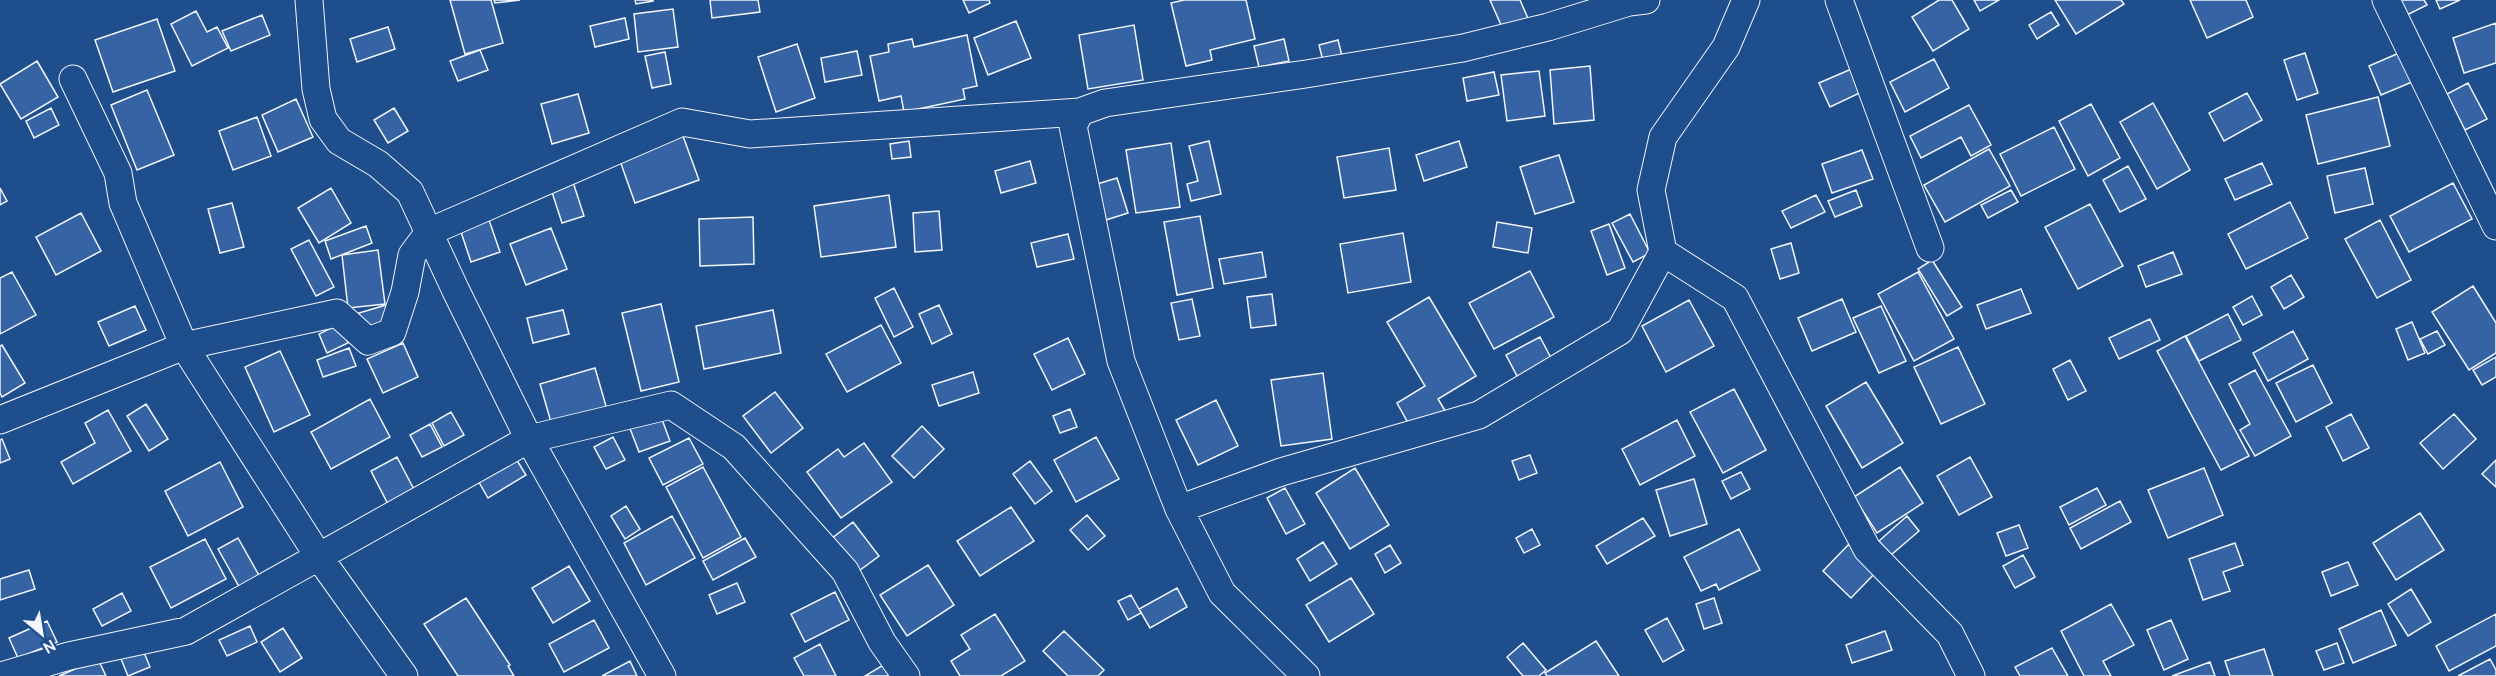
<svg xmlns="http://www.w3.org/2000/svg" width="2496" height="676" font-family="Cabin,sans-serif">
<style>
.building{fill:#3563a3;stroke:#f2f6ff;stroke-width:1.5}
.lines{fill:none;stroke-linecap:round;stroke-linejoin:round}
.minor-casing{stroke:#f2f6ff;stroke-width:29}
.minor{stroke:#1f4e8c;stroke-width:27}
</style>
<rect width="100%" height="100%" fill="#1f4e8c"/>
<path class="building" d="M450,0H491L503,43L465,54Z
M494,0H520L495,3Z
M635,0H653V1L636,4Z
M710,0H758L760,12L712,18Z
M963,0H989L990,3L969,13Z
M1184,0H1246L1255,39L1210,50L1212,60L1186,66L1171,3Z
M1490,0H1520L1530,23L1505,34Z
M1939,0H1952L1969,29L1933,51L1912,17Z
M1974,0H1999L1980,11Z
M2055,0H2121L2124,4L2076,34Z
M2190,0H2246L2253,17L2207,38Z
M2395,0H2424L2427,5L2403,17Z
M2436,0H2460L2440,9Z
M673,9L678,47L638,52L634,14Z
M196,11L207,32L217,27L228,48L192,66L171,24Z
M2051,12L2059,25L2037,39L2029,25Z
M262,15L270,35L231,51L222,31Z
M625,18L629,39L595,47L590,26Z
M157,19L175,71L113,92L95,40Z
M1016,21L1031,58L988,75L974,38Z
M2496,23V63L2464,73L2453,38Z
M1134,25L1143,80L1088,89L1079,35Z
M388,27L395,49L357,62L350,39Z
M967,35L977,86L963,89L965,99L904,112L901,96L879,101L870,56L889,52L888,44L912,39L914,47Z
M1284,39L1289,61L1259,67L1254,46Z
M1338,40L1342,56L1323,61L1319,45Z
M797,44L815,98L776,112L758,57Z
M480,50L488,70L458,81L450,61Z
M857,51L862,75L825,82L821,58Z
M665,52L671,84L652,88L645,56Z
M2305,53L2318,93L2297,100L2284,60Z
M2399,53L2412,82L2381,95L2369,66Z
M1934,59L1949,88L1905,112L1890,82Z
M37,61L58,97L21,119L0,84Z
M1590,66L1594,120L1554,124L1550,70Z
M1856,67L1866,90L1830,107L1819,83Z
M1539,71L1545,116L1507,121L1501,75Z
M1494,72L1499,95L1467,101L1463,78Z
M2468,83L2487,119L2465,130L2447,94Z
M147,90L174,155L137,170L111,105Z
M2247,93L2262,120L2224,141L2209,113Z
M578,94L589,133L552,144L541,104Z
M2378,97L2390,146L2318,164L2306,115Z
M296,99L313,137L278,152L262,115Z
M2153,103L2190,170L2157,189L2120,122Z
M2091,104L2120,158L2088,176L2059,121Z
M1969,105L1991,145L1971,156L1961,137L1921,158L1910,136Z
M51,108L59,125L34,138L26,121Z
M394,108L408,131L388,143L374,120Z
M257,117L271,156L233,170L219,131Z
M2054,127L2075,169L2021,196L2000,154Z
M683,136L699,180L635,203L619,158Z
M909,141L911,157L892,159L890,144Z
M1209,141L1221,194L1191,201L1187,184L1198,181L1189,146Z
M1459,141L1467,167L1424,181L1416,155Z
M1171,143L1180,207L1136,213L1126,150Z
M1389,148L1396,190L1344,198L1337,157Z
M1989,149L2010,186L1945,222L1924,185Z
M1862,150L1873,179L1832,193L1822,164Z
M1559,155L1574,202L1535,214L1520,167Z
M1030,161L1036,183L1001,193L995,171Z
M2262,163L2272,184L2235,200L2225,179Z
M2128,166L2146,199L2120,212L2103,180Z
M2365,168L2373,204L2335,213L2327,176Z
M1117,178L1128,213L1106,220L1094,185Z
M572,179L584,216L562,223L550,186Z
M2453,183L2472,219L2409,252L2390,216Z
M0,188L7,201L0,205Z
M331,188L351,223L319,243L298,208Z
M1856,190L1862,206L1835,217L1828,201Z
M2011,190L2018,202L1988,218L1981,205Z
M889,195L896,247L821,257L814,206Z
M1816,195L1825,212L1791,228L1782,211Z
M2290,202L2308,238L2246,269L2228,234Z
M232,203L244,247L220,253L208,209Z
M2090,204L2123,266L2078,289L2045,227Z
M939,211L942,250L915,252L913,213Z
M81,213L101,251L56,275L36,237Z
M1630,214L1650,253L1633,262L1612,223Z
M1200,216L1213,288L1177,295L1164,222Z
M753,217L754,264L700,266L699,219Z
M489,220L500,252L471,262L460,229Z
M2380,220L2411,280L2377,298L2345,239Z
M1497,222L1532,228L1528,253L1493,247Z
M1609,224L1625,268L1607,275L1591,231Z
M366,226L372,243L331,259L325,241Z
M551,228L567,269L526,285L510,244Z
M1403,233L1411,282L1348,293L1340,244Z
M1068,234L1074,259L1037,267L1031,243Z
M309,240L334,287L316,296L291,249Z
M1791,243L1799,273L1780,279L1771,249Z
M378,250L385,304L348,308L342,255Z
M1262,252L1266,277L1224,284L1219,259Z
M2173,252L2182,274L2146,287L2138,266Z
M1932,260L1962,307L1947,316L1918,269Z
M1530,271L1554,317L1494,349L1469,303Z
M12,272L36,315L0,334V278Z
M1918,272L1954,339L1914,361L1878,294Z
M2291,275L2304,297L2284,309L2271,287Z
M2473,286L2496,323V353L2469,370L2432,312Z
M894,288L913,327L894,337L875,298Z
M2021,289L2031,313L1986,329L1977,305Z
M1272,294L1276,325L1251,328L1247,297Z
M2252,296L2262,315L2243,325L2233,307Z
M1429,297L1476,376L1438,399L1450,419L1417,439L1397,403L1425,386L1387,322Z
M1192,299L1200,336L1179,340L1171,303Z
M1842,299L1856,332L1812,351L1798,318Z
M1689,300L1714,346L1666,372L1642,326Z
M661,304L679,382L641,391L622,313Z
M386,305L391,321L364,329L359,313Z
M939,305L952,334L932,344L919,314Z
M135,306L146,330L109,346L98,322Z
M1881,306L1906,361L1879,373L1853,318Z
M563,310L569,334L533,343L527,318Z
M773,310L781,353L704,369L696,326Z
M2228,314L2241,340L2199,361L2186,336Z
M2150,319L2160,340L2119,359L2109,338Z
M2412,322L2425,353L2408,360L2396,329Z
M339,324L348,343L327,353L319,334Z
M881,325L901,363L847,392L826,354Z
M2293,331L2308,359L2268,381L2253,353Z
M2437,331L2445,345L2428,354L2420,339Z
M2185,336L2249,456L2221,470L2157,351Z
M1540,337L1562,379L1528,397L1506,355Z
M1068,338L1085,374L1052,390L1034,354Z
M403,343L418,377L383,393L367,359Z
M2,345L25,383L2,397L0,393V346Z
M1958,347L1985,404L1941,424L1914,367Z
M349,348L356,366L323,377L317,360Z
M280,351L310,415L274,432L245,367Z
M2496,357V377L2482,385L2473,370Z
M2070,360L2086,391L2068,400L2053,369Z
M2313,365L2332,403L2296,422L2276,383Z
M595,368L608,413L553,429L540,384Z
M2255,370L2291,436L2255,456L2240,430L2250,424L2229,384Z
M973,372L979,393L939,406L932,385Z
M1323,373L1332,439L1281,446L1271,380Z
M1866,382L1903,443L1862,468L1826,406Z
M1734,389L1766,450L1723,473L1690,412Z
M775,392L803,428L771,453L743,416Z
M370,399L390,437L331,469L311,432Z
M1216,400L1238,446L1198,465L1176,420Z
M146,404L168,439L149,451L127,416Z
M1070,409L1077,427L1060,433L1053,416Z
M108,410L131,451L73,484L61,462L95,443L85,423Z
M451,412L464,435L444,446L432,423Z
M660,414L670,441L639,452L629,426Z
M2351,414L2369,448L2343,461L2326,427Z
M2454,414L2476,439L2443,469L2420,443Z
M1677,420L1695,456L1640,485L1622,449Z
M430,424L442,447L422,457L410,435Z
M922,426L944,449L914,478L892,456Z
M613,437L625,460L606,469L594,447Z
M1096,437L1119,479L1076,502L1054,460Z
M689,438L703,464L663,485L649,458Z
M2,439L10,459L0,463V440Z
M864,443L892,482L841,518L807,472L838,449L844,457Z
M513,454L526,475L488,498L476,477Z
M1530,455L1537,473L1519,480L1512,461Z
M397,457L419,499L392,512L371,471Z
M1970,457L1992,497L1959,515L1937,476Z
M2496,460V487L2482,474Z
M1030,461L1052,491L1035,504L1013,474Z
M220,462L243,507L188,536L165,491Z
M703,467L741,537L703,558L666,487Z
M1900,467L1923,503L1877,533L1854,497Z
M1355,468L1389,525L1350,549L1316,493Z
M2204,468L2223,515L2168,538L2148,490Z
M1741,472L1750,489L1731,499L1722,481Z
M1694,479L1707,524L1670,536L1656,490Z
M1285,488L1305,524L1286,534L1267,498Z
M2097,488L2106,505L2069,525L2060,507Z
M2120,501L2131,522L2081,549L2070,528Z
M626,506L640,529L625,539L611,516Z
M1011,507L1034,541L980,576L957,541Z
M2420,513L2444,550L2396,580L2373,543Z
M1087,515L1105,536L1088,550L1070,530Z
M672,516L695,558L646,585L624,543Z
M1907,516L1919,531L1891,555L1879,541Z
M1643,518L1655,536L1607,564L1596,546Z
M853,522L879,556L856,573L831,539Z
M2019,525L2028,548L2006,556L1997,533Z
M1532,529L1540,545L1524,553L1516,538Z
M1739,529L1760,570L1719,590L1716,584L1701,591L1684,557Z
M238,538L261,579L241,590L218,549Z
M745,538L756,557L713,580L703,561Z
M205,539L226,579L171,608L150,567Z
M1323,542L1337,564L1310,581L1297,559Z
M2235,543L2243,565L2223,572L2230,591L2203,600L2189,559Z
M1849,544L1877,571L1851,598L1823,571Z
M1390,545L1401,563L1385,573L1375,554Z
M2023,555L2035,577L2015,588L2003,566Z
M2348,562L2358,585L2331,596L2322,572Z
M928,565L954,605L907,636L880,595Z
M569,566L590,601L553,623L532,588Z
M29,570L35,589L0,600V579Z
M1351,578L1374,614L1329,642L1306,605Z
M737,583L745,602L717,614L709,595Z
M1177,588L1187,607L1150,628L1139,609Z
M2411,589L2431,622L2408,636L2388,604Z
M835,592L849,620L805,642L791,614Z
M122,593L131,611L102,626L93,609Z
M1131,595L1141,613L1128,620L1118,601Z
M466,598L510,665L508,666L514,676H458L424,624Z
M1714,598L1722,623L1704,629L1696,604Z
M2111,604L2134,645L2103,661L2111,676H2084L2061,631Z
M2381,610L2396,645L2353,663L2339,629Z
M995,614L1025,661L1001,676H960L951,661L970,649L961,635Z
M2496,614V646L2449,671L2436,646Z
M1667,618L1684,650L1663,662L1645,630Z
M594,620L609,648L564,672L549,644Z
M2171,620L2188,659L2164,670L2147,630Z
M47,621L57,642L18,658L9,638Z
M250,626L257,642L227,656L219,640Z
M283,628L302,658L280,672L261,642Z
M1064,631L1104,670L1098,676H1068L1043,651Z
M1885,631L1892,650L1852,663L1846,645Z
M1596,641L1619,676H1547L1545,673Z
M1523,643L1546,670L1539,676H1523L1507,657Z
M2337,643L2344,663L2324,670L2316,651Z
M820,644L836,676H804L794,658Z
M141,645L150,667L128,676L119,654Z
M2052,648L2068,676H2020L2015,667Z
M2264,649L2273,676H2230L2225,661Z
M98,659L106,676H59Z
M2490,659L2496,670V676H2458Z
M630,661L637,676H602Z
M2210,662L2215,676H2172Z
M885,664L892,676H865Z"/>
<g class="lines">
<defs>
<path id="minor" d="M309,0L316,89L323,119L339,141L378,164L410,192L456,291L529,439L662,676
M1839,0L1930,248
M2386,0L2496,226
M73,79L118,173L123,203L184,346L319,557L404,676
M1080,112L1073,126L1121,361L1179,509L1222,593L1306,676
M1663,252L1735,298L1867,549L1950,634L1971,676
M0,420L184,346L337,313L368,341L392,332L405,292L412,255L429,232L682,122L750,134L1080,112L1105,103L1306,74L1463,48L1548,27L1629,2L1646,0
M1179,509L1281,472L1479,415L1620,331L1663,252L1651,190L1663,137L1726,47L1746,0
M1,676L69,656L186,631L529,439L671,405L734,447L845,571L882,642L906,676"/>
</defs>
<use href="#minor" class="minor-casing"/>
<use href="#minor" class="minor"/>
</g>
<g transform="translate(42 634) rotate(150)" stroke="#1f4e8c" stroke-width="4.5" paint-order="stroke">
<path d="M0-4.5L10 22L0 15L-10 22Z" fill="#f2f6ff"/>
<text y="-9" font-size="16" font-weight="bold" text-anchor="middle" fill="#f2f6ff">N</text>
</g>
</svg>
